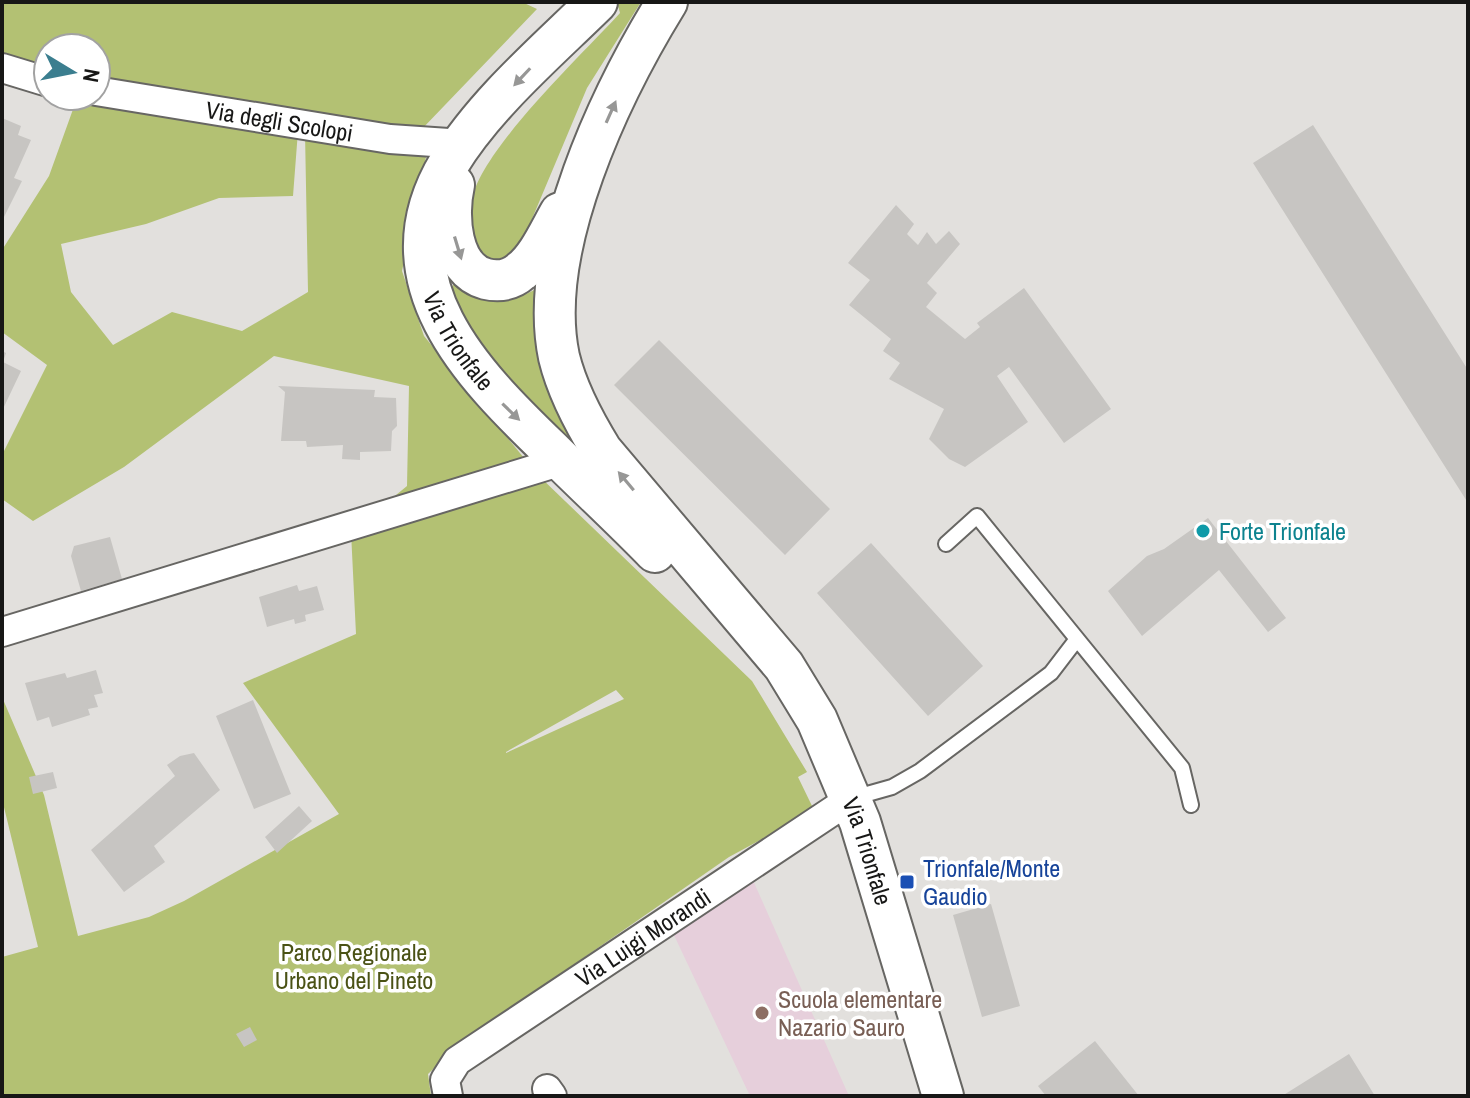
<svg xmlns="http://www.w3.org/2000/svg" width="1470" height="1098" font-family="'Archivo Narrow',sans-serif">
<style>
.education{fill:#e6cfdb}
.green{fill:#b3c173;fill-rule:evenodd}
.building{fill:#c7c5c2}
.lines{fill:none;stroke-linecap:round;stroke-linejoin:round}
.service-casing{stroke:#676663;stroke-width:18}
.minor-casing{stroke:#676663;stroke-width:32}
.secondary-casing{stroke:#676663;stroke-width:44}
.service{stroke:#fff;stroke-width:14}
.minor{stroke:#fff;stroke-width:28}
.secondary{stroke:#fff;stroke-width:40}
.oneway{fill:#979796}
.culture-dot{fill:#0f9aa8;stroke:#fff;stroke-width:3}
.transit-dot{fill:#1a4fb4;stroke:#fff;stroke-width:3}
.education-dot{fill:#8d6e63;stroke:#fff;stroke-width:3}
.labels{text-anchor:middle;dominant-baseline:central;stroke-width:7;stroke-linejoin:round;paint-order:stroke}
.street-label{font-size:24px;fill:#171716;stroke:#fff}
.culture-label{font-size:24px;fill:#0d838f;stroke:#fff;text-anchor:start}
.transit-label{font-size:24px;fill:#164399;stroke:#fff;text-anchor:start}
.park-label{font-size:24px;fill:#4a5215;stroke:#fff}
.education-label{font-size:24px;fill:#785e54;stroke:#fff;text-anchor:start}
</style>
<rect width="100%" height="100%" fill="#e2e0dd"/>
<path class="education" d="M752,878L849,1096H750L672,931Z"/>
<path class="green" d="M2,2H522L537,9L421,130L96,85V48H48V76L2,63Z
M617,2H641L587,88L516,257L495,268L469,245C469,231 468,216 471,202C481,149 581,56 620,13Z
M76,101L298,131L293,196L219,198L146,224L61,244L71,292L113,345L172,312L242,331L308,292L305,133L427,152L402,271L424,336L538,475L752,681L807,772L798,777L813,808L795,821L729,857L458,1045L428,1074L431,1096H2V957L38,947L2,799V697L44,795L78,936L149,917L184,901L339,814L243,683L356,634L351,532L407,486L409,386L274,356L124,467L33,521L2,499V455L47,365L2,332V250L49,176ZM616,690L624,699L506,753V752Z
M453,285C491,289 493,312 536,289L539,342L588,465L478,355L450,292Z"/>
<path class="building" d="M2,118L21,126L18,135L31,140L14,178L22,181L2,221Z
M1313,125L1468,370V503L1253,163Z
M896,205L914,224L907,234L918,245L927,232L936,244L949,231L960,244L927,283L937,293L926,307L965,339L980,327L977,323L1024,288L1111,409L1064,443L1009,367L997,376L1028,422L965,467L949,459L929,439L944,409L889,379L900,363L883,351L891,339L849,305L870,280L848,263Z
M659,340L830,509L785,555L614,385Z
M2,351L6,353L3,362L21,371L2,411Z
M278,386L375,390L374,397L396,398L397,426L392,431L391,451L360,452V460L342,459L343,445L307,447L306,441H281L285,392Z
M1208,518L1286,618L1268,632L1219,570L1142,636L1108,591L1147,556L1164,549Z
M110,537L122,579L81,591L71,556L74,546Z
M871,543L983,666L928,716L817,593Z
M297,585L299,591L317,586L324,610L305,615L306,621L295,624L294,619L267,627L259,597Z
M96,670L103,693L94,695L98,707L88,709L90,715L52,727L49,717L37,721L25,683L65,673L67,678Z
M253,700L291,794L254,809L216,716Z
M194,753L220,790L154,846L165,862L124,892L91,850L175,776L167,765L180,756Z
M53,772L57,788L33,794L29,777Z
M299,806L312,821L277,853L265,837Z
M991,904L1020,1006L982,1017L953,915Z
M250,1027L257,1040L244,1047L236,1034Z
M1095,1041L1139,1096H1046L1038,1086Z
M1349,1054L1375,1096H1282Z"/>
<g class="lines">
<defs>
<path id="service" d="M946,544L977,516L1182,768L1191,805
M853,798L892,787L920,771L1051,673L1077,639"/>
<g id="minor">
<path d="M2,68L48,82"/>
<path id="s1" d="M96,91L390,139L463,144"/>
<path d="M2,632L562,461"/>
<path d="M547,1089L552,1096"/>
<path id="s2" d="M448,1096L445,1080L457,1061L852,798"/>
</g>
<g id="secondary">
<path id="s3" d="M597,2C546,52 486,103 449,163C378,280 472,374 551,450C585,484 621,517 655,552"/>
<path id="s4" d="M667,2C611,93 536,248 559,357C567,390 584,422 602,451L784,666L817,720L860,822L943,1096"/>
<path d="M454,185C447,215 450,270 486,279C499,282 511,280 521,271C538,258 549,232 560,213"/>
</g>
</defs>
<use href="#service" class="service-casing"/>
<use href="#minor" class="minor-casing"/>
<use href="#secondary" class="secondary-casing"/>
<use href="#service" class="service"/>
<use href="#minor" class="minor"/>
<use href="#secondary" class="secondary"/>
</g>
<defs><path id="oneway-solid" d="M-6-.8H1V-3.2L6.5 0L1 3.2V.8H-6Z" transform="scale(2)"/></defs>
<g class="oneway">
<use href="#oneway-solid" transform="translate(522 77) rotate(133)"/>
<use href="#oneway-solid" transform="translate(611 112) rotate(-66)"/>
<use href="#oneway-solid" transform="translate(458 248) rotate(73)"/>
<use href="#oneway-solid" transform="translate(511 412) rotate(44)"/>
<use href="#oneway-solid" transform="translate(626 481) rotate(-130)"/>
</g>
<circle class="culture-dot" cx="1203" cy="531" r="8"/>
<rect class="transit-dot" x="899" y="874" width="16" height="16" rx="4"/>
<circle class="education-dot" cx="762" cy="1013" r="8"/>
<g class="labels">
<g class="street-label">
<text stroke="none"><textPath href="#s1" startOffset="186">Via degli Scolopi</textPath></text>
<text stroke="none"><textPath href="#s3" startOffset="410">Via Trionfale</textPath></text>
<text stroke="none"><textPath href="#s4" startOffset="968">Via Trionfale</textPath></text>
<text stroke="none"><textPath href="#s2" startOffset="262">Via Luigi Morandi</textPath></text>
</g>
<g class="culture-label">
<text x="1219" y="531">Forte Trionfale</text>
</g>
<g class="transit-label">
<text x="923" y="868">Trionfale/Monte<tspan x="923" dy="28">Gaudio</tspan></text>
</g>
<g class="park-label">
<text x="354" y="952">Parco Regionale<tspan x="354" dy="28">Urbano del Pineto</tspan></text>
</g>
<g class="education-label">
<text x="778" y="999">Scuola elementare<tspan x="778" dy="28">Nazario Sauro</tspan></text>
</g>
</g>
<rect width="1470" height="1098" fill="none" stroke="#171716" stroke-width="8"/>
<g transform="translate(72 72) rotate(100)"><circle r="38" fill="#ffffff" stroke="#a2a2a2" stroke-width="2"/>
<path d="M0-6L14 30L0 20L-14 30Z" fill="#3b7e8f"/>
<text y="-12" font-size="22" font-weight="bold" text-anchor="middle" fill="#171716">N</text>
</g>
</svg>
